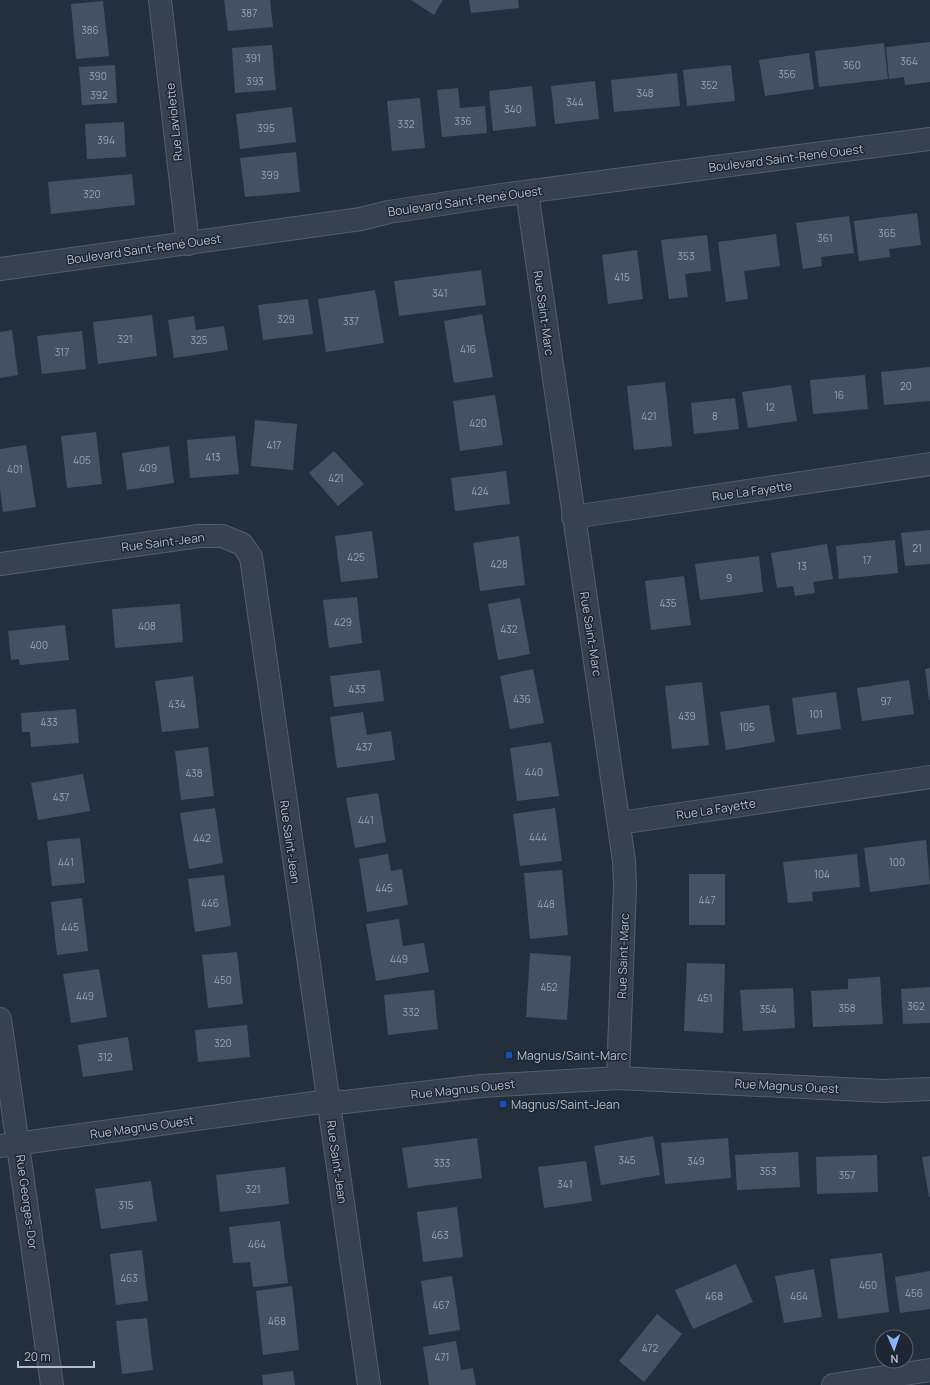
<svg xmlns="http://www.w3.org/2000/svg" width="930" height="1385" font-family="Manrope,sans-serif">
<style>
.building{fill:#455162}
.lines{fill:none;stroke-linecap:round;stroke-linejoin:round}
.minor-casing{stroke:#565f6c;stroke-width:24}
.minor{stroke:#38414e;stroke-width:22}
.transit-dot{fill:#1a4fb4;stroke:#1d2633;stroke-width:1.5}
.labels{text-anchor:middle;dominant-baseline:central;stroke-width:3;stroke-linejoin:round;paint-order:stroke}
.number-label{font-size:10px;fill:#98a1af}
.street-label{font-size:12px;fill:#b4bcc9;stroke:#1d2633}
.poi-label{font-size:12px;fill:#b4bcc9;stroke:#1d2633;text-anchor:start}
</style>
<rect width="100%" height="100%" fill="#242f3e"/>
<path class="building" d="M224,0H270L273,27L228,31Z
M411,0H443L434,15Z
M469,0H518L519,8L471,13Z
M103,1L109,56L76,59L71,4Z
M930,42V82L905,85L904,77L889,79L886,47Z
M884,43L888,79L819,87L815,51Z
M272,45L276,90L235,93L232,48Z
M809,53L814,89L765,96L759,60Z
M115,65L117,103L82,105L79,67Z
M731,65L735,101L687,106L683,70Z
M677,73L680,106L614,112L611,80Z
M595,81L599,119L555,124L551,86Z
M532,86L536,126L493,131L489,91Z
M458,88L460,108L485,106L487,133L442,137L437,90Z
M420,98L425,148L392,151L387,101Z
M292,107L296,142L240,149L236,114Z
M124,122L126,157L87,159L85,124Z
M296,152L300,192L245,197L240,158Z
M132,174L135,205L51,214L48,182Z
M917,213L921,245L889,249L890,257L859,261L854,221Z
M849,216L854,253L821,257L822,266L803,269L796,223Z
M776,234L780,266L744,271L748,299L726,302L718,242Z
M707,235L711,271L685,274L688,297L669,299L661,240Z
M637,250L643,299L608,304L602,255Z
M481,270L486,305L399,316L394,281Z
M375,290L384,343L326,352L318,299Z
M308,299L313,334L263,340L258,305Z
M482,314L493,377L454,383L444,321Z
M152,315L157,356L98,364L93,322Z
M194,316L196,330L224,326L228,350L174,358L168,320Z
M12,330L18,375L0,378V332Z
M82,331L86,369L42,374L37,336Z
M930,367V401L884,405L881,372Z
M865,375L868,409L813,414L810,380Z
M665,382L672,446L634,450L627,386Z
M791,385L797,421L748,428L742,392Z
M495,395L503,445L460,451L453,401Z
M735,398L739,429L694,434L691,403Z
M255,420L297,424L293,470L251,466Z
M96,432L102,484L67,488L61,436Z
M235,436L239,474L190,478L187,440Z
M26,445L36,507L3,512L0,490V449Z
M169,446L174,483L127,490L122,453Z
M334,451L364,484L338,506L309,473Z
M506,471L510,504L455,511L451,478Z
M930,530V564L905,566L901,533Z
M372,531L378,578L341,582L335,536Z
M519,536L525,585L480,591L473,543Z
M895,540L898,573L839,579L836,546Z
M827,544L833,579L813,582L815,593L795,596L793,586L777,588L771,553Z
M759,556L763,592L700,600L695,564Z
M684,576L691,625L651,630L645,581Z
M357,597L362,643L329,648L323,600Z
M520,598L530,654L498,660L488,604Z
M180,604L183,642L115,648L112,609Z
M65,625L69,660L20,665L19,659L11,660L8,631Z
M930,668V700H929L925,669Z
M533,669L544,723L510,729L500,676Z
M380,670L384,701L334,707L330,676Z
M193,676L199,728L162,732L155,681Z
M909,680L914,714L862,721L857,688Z
M702,682L709,745L672,749L665,686Z
M836,692L841,729L797,735L792,698Z
M769,705L775,742L726,750L720,712Z
M76,709L79,743L31,747L30,732H22L21,713Z
M363,712L367,735L391,731L395,760L337,768L330,717Z
M551,742L559,796L517,801L510,748Z
M208,747L214,796L181,800L175,751Z
M83,774L90,811L38,820L31,783Z
M378,793L386,842L355,848L346,798Z
M215,808L223,863L189,869L180,813Z
M555,808L562,861L520,866L513,814Z
M80,838L85,883L52,886L47,841Z
M926,840L930,884L870,892L864,848Z
M388,854L391,871L402,869L408,905L367,912L359,859Z
M857,854L860,887L812,892L813,901L788,903L783,862Z
M562,870L568,935L530,939L524,873Z
M689,874H725V925H689Z
M224,875L231,926L195,932L188,879Z
M82,898L88,951L57,955L51,902Z
M399,919L403,946L424,943L429,972L376,981L366,924Z
M237,952L243,1004L208,1008L202,955Z
M530,953L571,956L567,1020L526,1017Z
M687,963L725,964L723,1033L684,1031Z
M99,969L107,1017L71,1023L63,974Z
M880,977L883,1024L813,1027L811,991L848,989V979Z
M930,987V1023L903,1024L901,989Z
M793,988L795,1028L743,1031L740,990Z
M434,990L438,1029L388,1035L384,995Z
M247,1025L250,1057L198,1062L195,1030Z
M128,1037L133,1070L83,1077L78,1045Z
M653,1136L660,1175L601,1185L594,1146Z
M477,1138L482,1178L408,1188L402,1148Z
M728,1138L731,1178L665,1184L661,1143Z
M798,1152L800,1187L737,1190L735,1155Z
M877,1155L878,1192L817,1194L816,1157Z
M930,1156V1197H929L922,1157Z
M586,1161L592,1201L544,1208L538,1167Z
M285,1167L289,1204L220,1212L216,1175Z
M151,1181L157,1221L101,1229L95,1189Z
M457,1207L463,1257L423,1262L417,1212Z
M280,1221L288,1283L253,1287L250,1262L233,1263L229,1227Z
M142,1250L148,1301L116,1305L110,1254Z
M882,1253L889,1312L838,1319L830,1259Z
M736,1264L753,1302L693,1329L675,1290Z
M814,1269L822,1317L784,1323L775,1276Z
M930,1271V1309L900,1313L895,1277Z
M452,1276L460,1330L429,1335L421,1281Z
M292,1286L299,1350L263,1355L256,1291Z
M657,1314L682,1334L644,1382L619,1361Z
M147,1318L153,1370L122,1374L116,1321Z
M456,1341L461,1370L473,1368L476,1385H429L423,1347Z
M293,1371L295,1385H263L262,1375Z"/>
<g class="lines">
<defs>
<path id="minor" d="M160,0L188,244
M527,192L624,861L625,886L618,1078
M0,269L361,219L389,212L501,195L930,139
M573,517L930,464
M0,564L199,536H222L242,544L251,557L369,1385
M620,823L930,777
M0,1019L52,1385
M0,1146L328,1101L345,1102L481,1086L618,1078L883,1091L930,1089
M833,1385L930,1370"/>
</defs>
<use href="#minor" class="minor-casing"/>
<use href="#minor" class="minor"/>
</g>
<g class="transit-dot">
<rect x="505" y="1051" width="8" height="8" rx="2"/>
<rect x="499" y="1100" width="8" height="8" rx="2"/>
</g>
<g class="labels">
<g class="number-label">
<text x="249" y="13">387</text>
<text x="90" y="30">386</text>
<text x="253" y="58">391</text>
<text x="909" y="61">364</text>
<text x="852" y="65">360</text>
<text x="787" y="74">356</text>
<text x="98" y="76">390</text>
<text x="255" y="81">393</text>
<text x="709" y="85">352</text>
<text x="645" y="93">348</text>
<text x="99" y="95">392</text>
<text x="575" y="102">344</text>
<text x="513" y="109">340</text>
<text x="463" y="121">336</text>
<text x="406" y="124">332</text>
<text x="266" y="128">395</text>
<text x="106" y="140">394</text>
<text x="270" y="175">399</text>
<text x="92" y="194">320</text>
<text x="887" y="233">365</text>
<text x="825" y="238">361</text>
<text x="686" y="256">353</text>
<text x="622" y="277">415</text>
<text x="440" y="293">341</text>
<text x="286" y="319">329</text>
<text x="351" y="321">337</text>
<text x="125" y="339">321</text>
<text x="199" y="340">325</text>
<text x="468" y="349">416</text>
<text x="62" y="352">317</text>
<text x="906" y="386">20</text>
<text x="839" y="395">16</text>
<text x="770" y="407">12</text>
<text x="649" y="416">421</text>
<text x="715" y="416">8</text>
<text x="478" y="423">420</text>
<text x="274" y="445">417</text>
<text x="213" y="457">413</text>
<text x="82" y="460">405</text>
<text x="148" y="468">409</text>
<text x="15" y="469">401</text>
<text x="336" y="478">421</text>
<text x="480" y="491">424</text>
<text x="917" y="548">21</text>
<text x="356" y="557">425</text>
<text x="867" y="560">17</text>
<text x="499" y="564">428</text>
<text x="802" y="566">13</text>
<text x="729" y="578">9</text>
<text x="668" y="603">435</text>
<text x="343" y="622">429</text>
<text x="147" y="626">408</text>
<text x="509" y="629">432</text>
<text x="39" y="645">400</text>
<text x="357" y="689">433</text>
<text x="522" y="699">436</text>
<text x="886" y="701">97</text>
<text x="177" y="704">434</text>
<text x="816" y="714">101</text>
<text x="687" y="716">439</text>
<text x="49" y="722">433</text>
<text x="747" y="727">105</text>
<text x="364" y="747">437</text>
<text x="534" y="772">440</text>
<text x="194" y="773">438</text>
<text x="61" y="797">437</text>
<text x="366" y="820">441</text>
<text x="538" y="837">444</text>
<text x="202" y="838">442</text>
<text x="66" y="862">441</text>
<text x="897" y="862">100</text>
<text x="822" y="874">104</text>
<text x="384" y="888">445</text>
<text x="707" y="900">447</text>
<text x="210" y="903">446</text>
<text x="546" y="904">448</text>
<text x="70" y="927">445</text>
<text x="399" y="959">449</text>
<text x="223" y="980">450</text>
<text x="549" y="987">452</text>
<text x="85" y="996">449</text>
<text x="705" y="998">451</text>
<text x="916" y="1006">362</text>
<text x="847" y="1008">358</text>
<text x="768" y="1009">354</text>
<text x="411" y="1012">332</text>
<text x="223" y="1043">320</text>
<text x="105" y="1057">312</text>
<text x="627" y="1160">345</text>
<text x="696" y="1161">349</text>
<text x="442" y="1163">333</text>
<text x="768" y="1171">353</text>
<text x="847" y="1175">357</text>
<text x="565" y="1184">341</text>
<text x="253" y="1189">321</text>
<text x="126" y="1205">315</text>
<text x="440" y="1235">463</text>
<text x="257" y="1244">464</text>
<text x="129" y="1278">463</text>
<text x="868" y="1285">460</text>
<text x="914" y="1293">456</text>
<text x="714" y="1296">468</text>
<text x="799" y="1296">464</text>
<text x="441" y="1305">467</text>
<text x="277" y="1321">468</text>
<text x="650" y="1348">472</text>
<text x="442" y="1357">471</text>
</g>
<g class="street-label">
<text transform="translate(174 122) rotate(-96)">Rue Laviolette</text>
<text transform="translate(786 158) rotate(-7)">Boulevard Saint-René Ouest</text>
<text transform="translate(465 201) rotate(-8)">Boulevard Saint-René Ouest</text>
<text transform="translate(144 249) rotate(-8)">Boulevard Saint-René Ouest</text>
<text transform="translate(544 313) rotate(82)">Rue Saint-Marc</text>
<text transform="translate(752 491) rotate(-8)">Rue La Fayette</text>
<text transform="translate(163 542) rotate(-7)">Rue Saint-Jean</text>
<text transform="translate(591 634) rotate(81)">Rue Saint-Marc</text>
<text transform="translate(716 809) rotate(-9)">Rue La Fayette</text>
<text transform="translate(290 842) rotate(82)">Rue Saint-Jean</text>
<text transform="translate(623 956) rotate(-88)">Rue Saint-Marc</text>
<text transform="translate(787 1086) rotate(3)">Rue Magnus Ouest</text>
<text transform="translate(463 1089) rotate(-6)">Rue Magnus Ouest</text>
<text transform="translate(142 1127) rotate(-8)">Rue Magnus Ouest</text>
<text transform="translate(337 1162) rotate(82)">Rue Saint-Jean</text>
<text transform="translate(27 1202) rotate(82)">Rue Georges-Dor</text>
</g>
<g class="poi-label">
<text x="517" y="1055">Magnus/Saint-Marc</text>
<text x="511" y="1104">Magnus/Saint-Jean</text>
</g>
</g>
<g transform="translate(894 1349) rotate(178)"><circle r="19" fill="#1d2633" stroke="#59626f"/>
<path d="M0-3L7 15L0 10L-7 15Z" fill="#8ab4f8"/>
<text y="-6" font-size="11" font-weight="bold" text-anchor="middle" fill="#b4bcc9">N</text>
</g>
<path d="M18 1361v6h76v-6" fill="none" stroke="#b4bcc9" stroke-width="2"/>
<text x="24" y="1361" font-size="12" fill="#b4bcc9" stroke="#1d2633" stroke-width="3" paint-order="stroke">20 m</text>
</svg>
